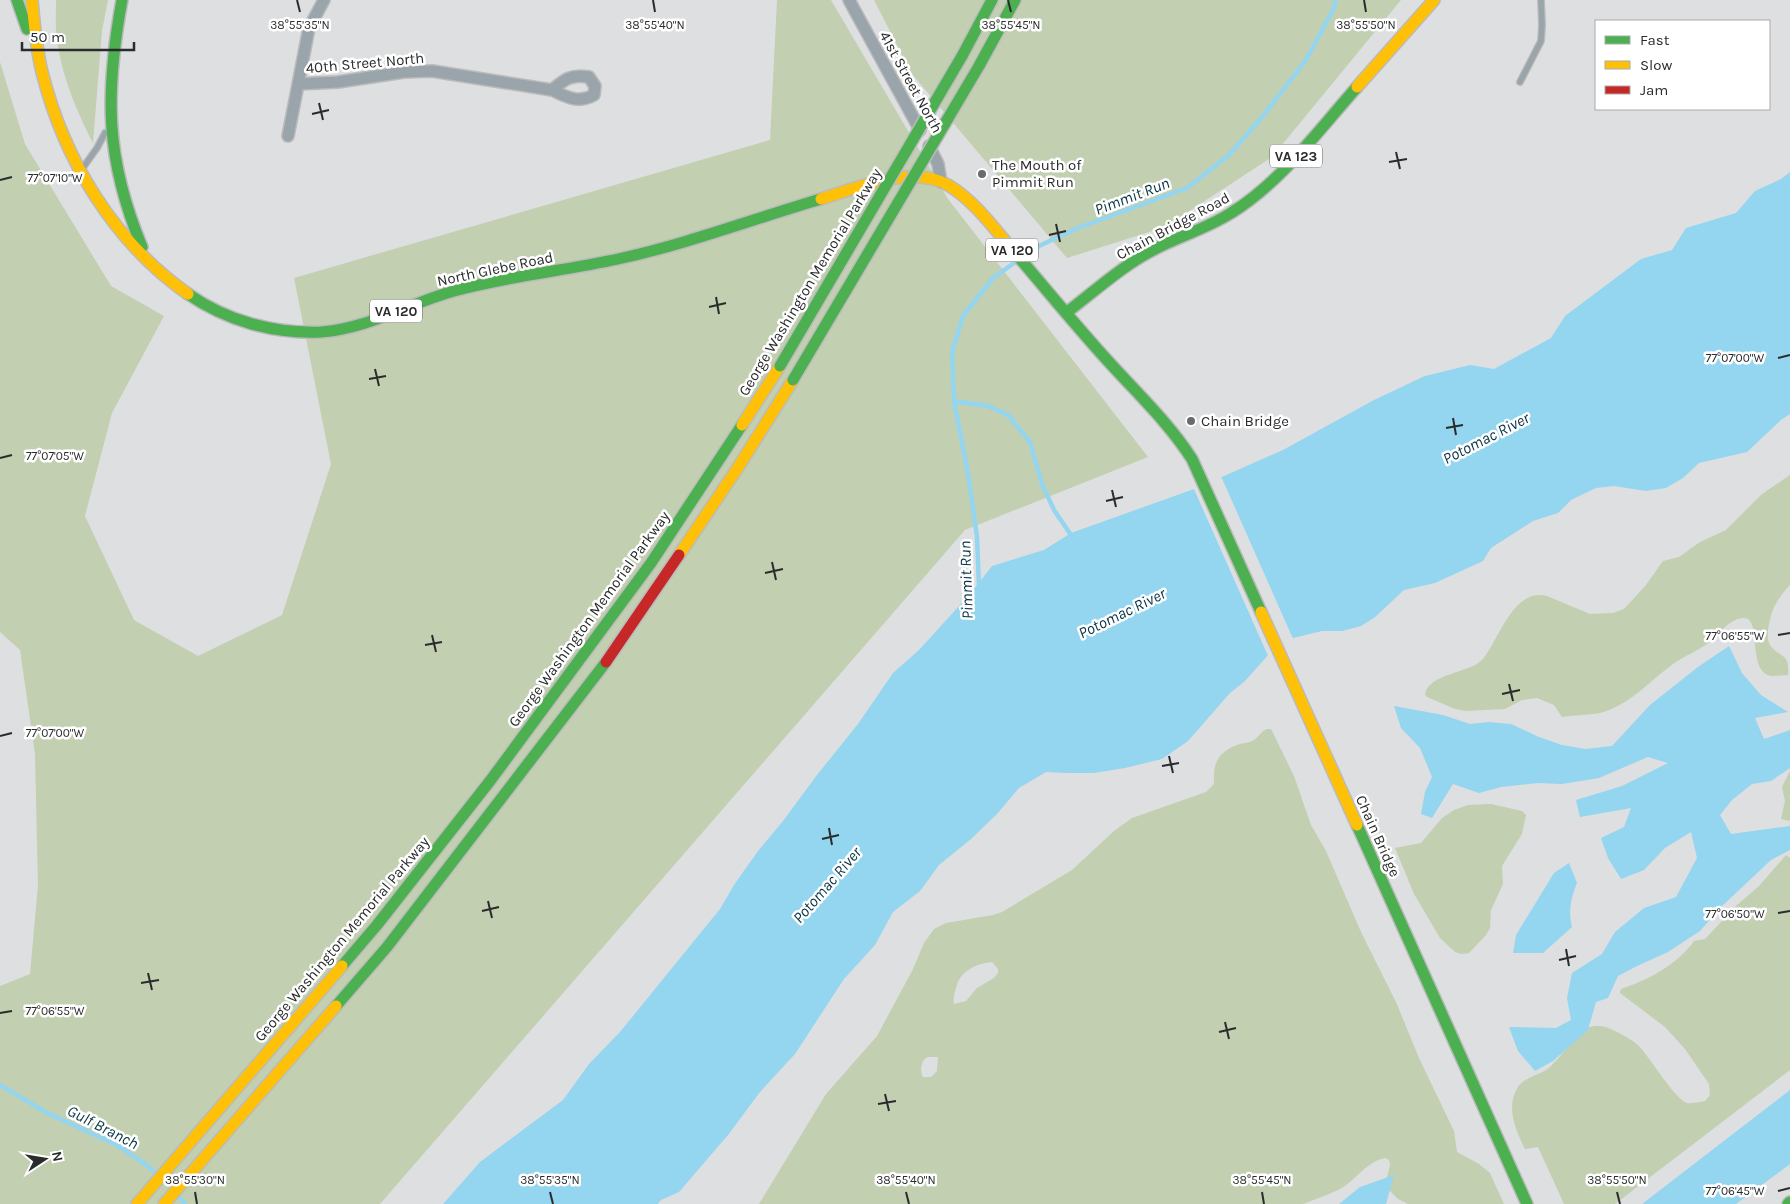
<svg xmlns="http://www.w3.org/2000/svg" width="1790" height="1204" font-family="Karla,sans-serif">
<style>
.green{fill:#c3cfb1;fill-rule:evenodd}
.water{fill:#94d5f0}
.pier{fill:#dedfe1}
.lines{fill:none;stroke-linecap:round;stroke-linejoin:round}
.stream{stroke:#94d5f0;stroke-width:4.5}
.lane-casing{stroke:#bbbbbc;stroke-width:8}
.street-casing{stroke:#bbbbbc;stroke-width:14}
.fast-casing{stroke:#bbbbbc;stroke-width:14}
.slow-casing{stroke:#bbbbbc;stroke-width:14}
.jam-casing{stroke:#bbbbbc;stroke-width:14}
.lane{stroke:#99a5aa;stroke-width:5.5}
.street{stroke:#99a5aa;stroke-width:11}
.fast{stroke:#4caf50;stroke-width:11}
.slow{stroke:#ffc107;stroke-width:11}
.jam{stroke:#c62828;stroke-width:11}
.fast-bridge-casing{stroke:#bbbbbc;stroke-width:14;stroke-linecap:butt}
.fast-bridge{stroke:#4caf50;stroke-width:11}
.ticks{fill:none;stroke:#2a2b2c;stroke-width:2}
.poi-dot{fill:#696a6b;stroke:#fff;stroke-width:2}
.labels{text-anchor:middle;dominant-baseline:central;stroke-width:5;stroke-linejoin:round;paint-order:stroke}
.shield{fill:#fff;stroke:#6a6b6b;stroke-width:1}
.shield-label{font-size:14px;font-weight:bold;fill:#2a2b2c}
.street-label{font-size:15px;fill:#2a2b2c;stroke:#fff}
.poi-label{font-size:15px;fill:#2a2b2c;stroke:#fff;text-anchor:start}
.water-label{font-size:16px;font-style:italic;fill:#073343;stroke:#fff}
.ticks-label{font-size:12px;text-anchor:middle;fill:#2a2b2c;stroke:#fff;stroke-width:5;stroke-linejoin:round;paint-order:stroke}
</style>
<rect width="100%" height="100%" fill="#dedfe1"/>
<path class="green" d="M56,0H108L102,31L93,143C77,112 61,74 57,39C55,26 56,13 56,0Z
M777,0H831L948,199L1148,457L965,530L380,1204H0V986L30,974L38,885L35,754L20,650L0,632V62L25,144L111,286L164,316L112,413L85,516L134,620L198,656L282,615L331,464L294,278L770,140Z
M874,0H1401L1272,157L1165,227L1067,258L912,74Z
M1790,475V585C1776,600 1771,610 1768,630C1768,635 1767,640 1770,645C1780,659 1790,652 1788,675C1783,675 1777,676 1772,676C1745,672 1764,615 1742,618C1728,620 1722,632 1712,640C1702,649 1688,654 1676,662C1651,679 1631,705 1600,713C1588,715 1575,715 1562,717L1554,705L1537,698L1522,700L1505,709L1466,711L1455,709L1427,697L1425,694C1429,673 1471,673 1483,659C1499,639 1514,587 1547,596L1590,614L1613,613L1624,609L1646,585L1663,561L1679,557L1700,542L1726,530L1762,494Z
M1267,729H1271L1274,735L1294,776L1311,825L1326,851L1361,932L1396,1002L1419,1058L1454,1131L1457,1152L1479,1164L1490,1173L1504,1204H1408L1398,1199L1385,1186L1390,1165L1389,1160L1385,1158C1366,1162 1356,1180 1340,1189C1328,1195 1315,1199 1303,1204H759L826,1094L877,1036L913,969L924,943L934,929L946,923L993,915L1002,912L1072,870L1114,831L1132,818L1206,792L1214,784C1213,763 1217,753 1237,745C1242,743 1248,743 1252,741C1258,738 1261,731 1267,729ZM992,962L998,969V973L994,978L977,988L966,1001L954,1004C953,999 954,994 956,988C960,971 975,964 992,962ZM938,1057L937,1071L931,1077H923C920,1072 920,1060 928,1057C931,1057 935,1057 938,1057Z
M1790,771V820L1789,821L1781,819L1785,801L1782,787Z
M1491,804L1522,811L1526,815L1522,834L1502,866L1503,884L1491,910L1490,928L1486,935L1469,953L1462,954L1455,952L1440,938L1414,894L1395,848L1421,843L1442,818L1454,810L1468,805Z
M1786,855L1790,858V1070L1615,1204H1564L1538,1147L1525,1149C1516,1131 1505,1107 1518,1087C1525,1076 1543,1075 1552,1065C1560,1057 1578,1034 1586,1029C1595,1023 1606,1026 1615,1031C1623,1035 1633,1040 1640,1047C1650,1058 1675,1099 1687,1103C1691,1104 1700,1102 1705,1101L1710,1095L1709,1084L1685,1049L1665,1027L1620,993L1621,989C1648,980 1677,965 1694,941L1705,939L1737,905L1759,886Z"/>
<path class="water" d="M1790,172V414L1781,420L1747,452L1699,463L1683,478L1666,488L1646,491L1614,486L1596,488L1571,500L1558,513L1533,521L1491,548L1483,561L1435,583L1404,590L1374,618L1361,626L1342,631H1322L1289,639L1277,645L1245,681L1230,693L1188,741L1162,759L1125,768L1094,773H1067L1046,772L1019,788L997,814L971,839L939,865L920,891L893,912L875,945L844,979L795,1054L760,1092L728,1135L679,1192L661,1200L658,1204H443L480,1162L563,1100L589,1064L620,1032L720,909L734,885L758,851L783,821L817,775L858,724L893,673L919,650L970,594L992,566L1044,550L1071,533L1197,488L1283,450L1374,400L1425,376L1470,365L1494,369L1551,338L1565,316L1641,259L1672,250L1686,228L1736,213L1755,191L1781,179Z
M1729,646L1742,673L1761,695L1788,712L1755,718L1764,739L1790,730V768L1771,781L1752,784L1732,800L1720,815L1731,834L1790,826V850L1771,860L1721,907L1700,931L1668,952L1637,966L1618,976L1608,998L1596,1002L1588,1030L1553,1061L1535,1071L1518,1051L1509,1027L1556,1028L1571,1020L1567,998L1572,973L1602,954L1615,932L1644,908L1676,897L1697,858L1691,832L1665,848L1644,870L1621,879L1608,858L1601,838L1624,827L1631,808L1580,817L1576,800L1622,786L1668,763L1648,757L1599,778L1562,784L1538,783L1501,787L1479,793L1453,784L1432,818L1421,814L1425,792L1432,777L1420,748L1401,728L1394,706L1443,715L1470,724L1489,722L1511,724L1539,737L1562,745L1585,749L1612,746L1650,705L1698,667Z
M1569,863L1577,883C1571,898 1568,911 1572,927L1543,953H1513L1516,935L1554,873Z
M1790,1090V1164L1736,1204H1642Z
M1394,1175L1386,1204H1339L1360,1187Z"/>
<path class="pier" d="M1220,474L1294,641L1278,647L1269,658L1193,487Z"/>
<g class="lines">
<path class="stream" d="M1023,256L1039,246L1075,229L1187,188L1229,155L1263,116L1306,60L1334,8L1335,0
M954,401L988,406L1008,415L1030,442L1042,484L1054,510L1073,538
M979,587L977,537L969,479L954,401L952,352L963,316L993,278L1017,261
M0,1085L49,1114L115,1144L147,1165L155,1173
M178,1196L185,1204"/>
<defs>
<path id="lane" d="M1520,82L1541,41L1542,25L1541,0
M82,169L97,148L105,133"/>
<path id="street" d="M849,0L920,130
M298,84L338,82L404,72L432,71L552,90C567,97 578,104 594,95L595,86L589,77C571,74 565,79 552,90
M288,136L309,28L324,0
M929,146L938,164L941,182"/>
<path id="fast" d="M17,0L27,29
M122,0C105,93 105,158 142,247
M962,56L992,0
M979,66L1015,0
M1016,254C1046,289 1076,326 1108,361C1137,393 1168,422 1192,459L1261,612
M188,294C227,321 274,334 321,332C367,329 410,303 454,291C508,276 564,271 618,259C687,244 753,219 821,199
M1066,313C1095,291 1123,265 1155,249C1180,236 1208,228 1231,213C1281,182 1318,131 1357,87
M1357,825L1527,1204
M342,966L377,925L490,781L651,563L742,425
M336,1006L387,947L606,662
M1788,1204L1790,1202"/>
<path id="slow" d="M32,0C34,24 36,48 42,72C64,160 114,242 188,294
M1357,87L1434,0
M821,199C857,188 912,164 948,185C975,201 995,230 1016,254
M742,425L780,366
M679,555L737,469L793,380
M1261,612L1357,825
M137,1204L342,966
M164,1204L336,1006"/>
<path id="jam" d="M606,662L679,555"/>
</defs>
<use href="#lane" class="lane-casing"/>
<use href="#street" class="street-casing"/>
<use href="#fast" class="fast-casing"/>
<use href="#slow" class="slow-casing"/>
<use href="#jam" class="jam-casing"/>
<use href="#lane" class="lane"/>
<use href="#street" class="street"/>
<use href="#fast" class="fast"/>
<use href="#slow" class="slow"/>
<use href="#jam" class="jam"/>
<defs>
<path id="fast-bridge" d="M780,366L962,56
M793,380L979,66"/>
</defs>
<use href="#fast-bridge" class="fast-bridge-casing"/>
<use href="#fast-bridge" class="fast-bridge"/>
</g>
<path class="ticks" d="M297,0L300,12M653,0L655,12M1008,0L1011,12M1364,0L1366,12M319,103L323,120M312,114L329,110M1396,152L1400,169M1389,162L1407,159M0,180L12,177M1056,224L1060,242M1049,235L1066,231M716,297L719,314M709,307L726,303M1778,358L1790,355M375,369L379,386M369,379L386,376M1453,418L1456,435M1446,428L1463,425M0,458L12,455M1112,490L1116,507M1106,501L1123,497M772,562L776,580M765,573L783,569M432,635L436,652M1778,635L1790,633M425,645L442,642M1509,684L1513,701M1502,694L1520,690M0,736L12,733M1169,756L1173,773M1162,766L1179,763M829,828L832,845M822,839L839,835M488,901L492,918M482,911L499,907M1778,913L1790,911M1566,949L1569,966M1559,960L1576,956M148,973L152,990M141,983L159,980M0,1013L12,1011M1225,1022L1229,1039M1219,1032L1236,1028M885,1094L889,1111M878,1104L896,1101M1778,1191L1790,1188M195,1192L197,1204M550,1192L553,1204M906,1192L909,1204M1262,1192L1264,1204M1617,1192L1620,1204"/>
<g class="poi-dot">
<circle cx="982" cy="174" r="5"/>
<circle cx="1191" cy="421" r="5"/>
</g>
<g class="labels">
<g class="shield">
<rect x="1270" y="144.5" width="52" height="23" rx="4"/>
<rect x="986" y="238.5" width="52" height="23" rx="4"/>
<rect x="370" y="299.5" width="52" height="23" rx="4"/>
</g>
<g class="shield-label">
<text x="1296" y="156">VA 123</text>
<text x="1012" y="250">VA 120</text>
<text x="396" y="311">VA 120</text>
</g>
<g class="street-label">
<text transform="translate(365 63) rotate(-5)">40th Street North</text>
<text transform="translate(911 82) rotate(61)">41st Street North</text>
<text transform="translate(1173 226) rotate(-28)">Chain Bridge Road</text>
<text transform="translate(495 269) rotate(-12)">North Glebe Road</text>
<text transform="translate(810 282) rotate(-59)">George Washington Memorial Parkway</text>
<text transform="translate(589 619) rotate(-54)">George Washington Memorial Parkway</text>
<text transform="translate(1378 836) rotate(66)">Chain Bridge</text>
<text transform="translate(342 939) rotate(-50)">George Washington Memorial Parkway</text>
</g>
<g class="poi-label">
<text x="992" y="165">The Mouth of<tspan x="992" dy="17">Pimmit Run</tspan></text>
<text x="1201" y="421">Chain Bridge</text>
</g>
<g class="water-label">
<text transform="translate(1132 196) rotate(-21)">Pimmit Run</text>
<text transform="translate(1486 438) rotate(-27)">Potomac River</text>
<text transform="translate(966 580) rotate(-92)">Pimmit Run</text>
<text transform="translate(1122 613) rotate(-26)">Potomac River</text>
<text transform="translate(827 885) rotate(-49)">Potomac River</text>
<text transform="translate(103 1127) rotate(27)">Gulf Branch</text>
</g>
</g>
<g class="ticks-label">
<text x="300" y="29">38°55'35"N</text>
<text x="655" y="29">38°55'40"N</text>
<text x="1011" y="29">38°55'45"N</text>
<text x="1366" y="29">38°55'50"N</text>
<text x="55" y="182">77°07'10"W</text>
<text x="1735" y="362">77°07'00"W</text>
<text x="55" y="460">77°07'05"W</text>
<text x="1735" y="640">77°06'55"W</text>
<text x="55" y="737">77°07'00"W</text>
<text x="1735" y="918">77°06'50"W</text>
<text x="55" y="1015">77°06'55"W</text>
<text x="195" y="1184">38°55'30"N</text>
<text x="550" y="1184">38°55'35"N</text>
<text x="906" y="1184">38°55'40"N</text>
<text x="1262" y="1184">38°55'45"N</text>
<text x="1617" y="1184">38°55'50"N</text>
<text x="1735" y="1195">77°06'45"W</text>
</g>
<rect x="1595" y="20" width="175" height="90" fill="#ffffff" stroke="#aaaaab"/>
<rect x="1605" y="36" width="25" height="8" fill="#4caf50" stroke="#aaaaab"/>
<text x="1640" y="45" font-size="15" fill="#2a2b2c">Fast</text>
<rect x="1605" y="61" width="25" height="8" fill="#ffc107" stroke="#aaaaab"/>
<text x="1640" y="70" font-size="15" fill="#2a2b2c">Slow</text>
<rect x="1605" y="86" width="25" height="8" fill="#c62828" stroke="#aaaaab"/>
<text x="1640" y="95" font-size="15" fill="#2a2b2c">Jam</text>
<g transform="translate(45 1159) rotate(78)" stroke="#ffffff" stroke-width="4" paint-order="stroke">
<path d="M0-4L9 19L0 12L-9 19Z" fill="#2a2b2c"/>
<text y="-8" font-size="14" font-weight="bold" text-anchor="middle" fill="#2a2b2c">N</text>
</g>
<path d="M22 42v8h112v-8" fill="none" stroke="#2a2b2c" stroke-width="2.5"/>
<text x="30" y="42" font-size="15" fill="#2a2b2c" stroke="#ffffff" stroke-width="4" paint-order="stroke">50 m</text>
</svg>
